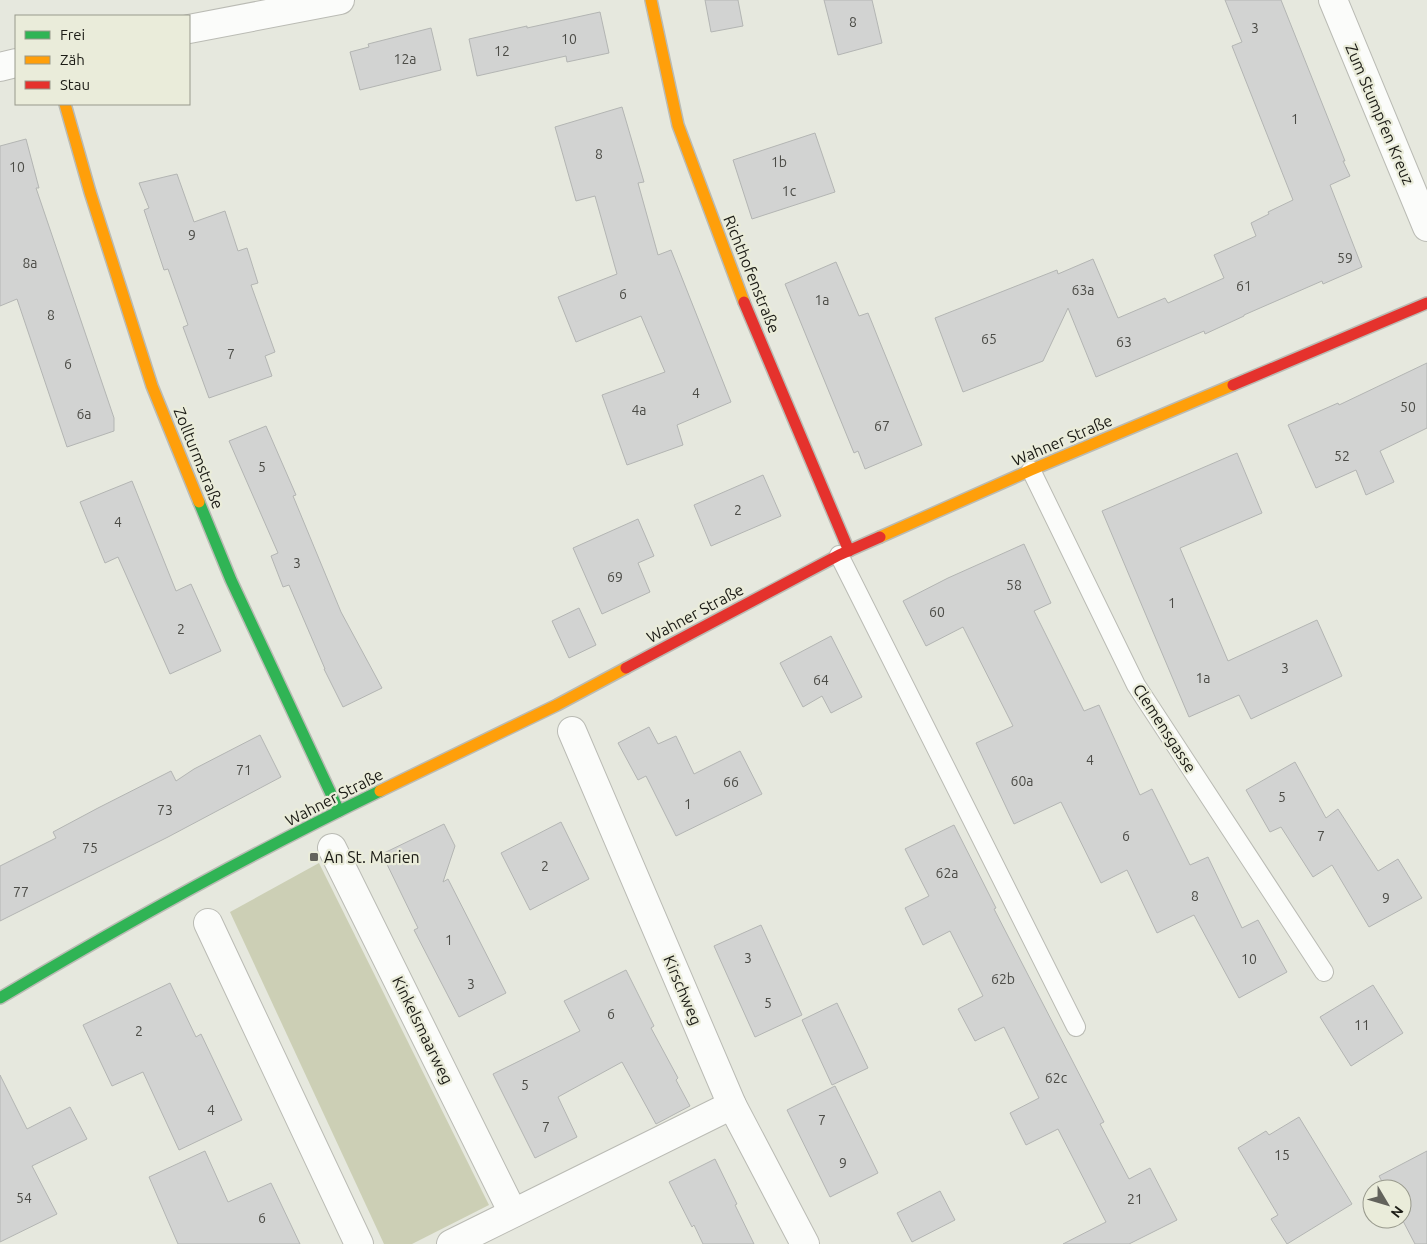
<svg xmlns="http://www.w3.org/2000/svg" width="1427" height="1244" viewBox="0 0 1427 1244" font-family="Ubuntu,sans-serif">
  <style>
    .green { fill: #cccfb5 }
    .building { fill: #d2d3d2; stroke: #b3b5b3 }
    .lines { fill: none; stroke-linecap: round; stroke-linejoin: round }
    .lane-casing { stroke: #babbb4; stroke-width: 20 }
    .street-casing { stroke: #babbb4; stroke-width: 30 }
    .fast-casing { stroke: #babbb4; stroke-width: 14 }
    .slow-casing { stroke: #babbb4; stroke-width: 14 }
    .jam-casing { stroke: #babbb4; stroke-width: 14 }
    .lane { stroke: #fbfcfa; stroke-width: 18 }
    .street { stroke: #fbfcfa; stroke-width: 28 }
    .fast { stroke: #30b455; stroke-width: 11 }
    .slow { stroke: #ff9f0a; stroke-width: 11 }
    .jam { stroke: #e5322d; stroke-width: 11 }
    .poi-dot { fill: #63635c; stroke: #eaecda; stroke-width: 2 }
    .labels { text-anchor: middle; stroke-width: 4.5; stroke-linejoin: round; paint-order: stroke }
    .number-label { font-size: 14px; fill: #4c4c47 }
    .street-label { font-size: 16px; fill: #1c1c16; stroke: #eaecda }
    .poi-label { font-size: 16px; fill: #1c1c16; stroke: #eaecda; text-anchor: start }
  </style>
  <rect width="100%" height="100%" fill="#e6e8de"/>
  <path class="green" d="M319,863l170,342 -77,39h-28l-154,-332z"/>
  <g class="building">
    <path d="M705,0h33l5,26 -32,6z"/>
    <path d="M824,0h48l10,43 -44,12z"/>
    <path d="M1225,0h56l64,161h-2l7,15 -20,9 32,82 -39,17 -1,-3 -78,34v1l-39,18 -1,-3 -108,46 -28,-69 -25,53 -80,31 -28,-74 122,-48 1,4 35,-15 25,59 47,-20 3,5 56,-25 -10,-23 42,-19 -5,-13 18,-9 -1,-2 25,-12 -61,-154 10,-4z"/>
    <path d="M600,12l9,41 -42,9 -1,-6 -89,20 -8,-37 58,-13v2z"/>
    <path d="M431,28l10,42 -81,20 -10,-38 19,-5 -1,-3z"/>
    <path d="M622,107l22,75 -6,1 20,72 13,-5 60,152 -54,23 6,20 -56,20 -25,-70 63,-23 -24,-56 -65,26 -18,-45 59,-23 -22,-78 -19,5 -21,-74z"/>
    <path d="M815,133l20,59 -83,27 -19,-59z"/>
    <path d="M26,139l13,49h-3l78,230v13l-47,16 -50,-148 -17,7v-160z"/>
    <path d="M177,174l17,48 31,-11 13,40 9,-3 11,35 -7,2 24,67 -10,4 7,20 -63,22 -26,-71 5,-2 -20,-56 -4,1 -20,-60 5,-2 -10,-25z"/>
    <path d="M836,262l23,54 9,-3 54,132 -57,24 -7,-18 -4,2 -69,-169z"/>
    <path d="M1427,363v65l-47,23 14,31 -28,13 -10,-25 -40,18 -28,-63 50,-22 1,2z"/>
    <path d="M266,426l30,69 -3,1 48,116 41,76 -39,19 -19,-38h1l-36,-84 -6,2 -12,-31 7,-3 -49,-112z"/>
    <path d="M1237,453l25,60 -82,35 48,113 89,-41 25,56 -91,43 -12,-24 -50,22 -87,-206z"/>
    <path d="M763,475l18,41 -70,30 -17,-41z"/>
    <path d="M132,481l44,110 15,-7 30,67 -51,23 -52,-117 -13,6 -25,-61z"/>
    <path d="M638,519l16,37 -16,7 12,29 -48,22 -29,-66z"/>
    <path d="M1024,544l27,59 -17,8 50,100 15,-6 41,90 12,-6 38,76 18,-8 34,71 16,-8 29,52 -48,26 -45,-83 -37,18 -30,-63 -26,13 -40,-81 -47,22 -38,-81 37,-17 -50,-99 -37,19 -23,-45 45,-23z"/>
    <path d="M579,608l17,37 -27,13 -17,-37z"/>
    <path d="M831,636l31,61 -31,16 -9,-17 -19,11 -23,-44z"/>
    <path d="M649,727l9,17 18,-8 18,38 46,-23 22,43 -86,42 -30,-60 -8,4 -20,-37z"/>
    <path d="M260,735l21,42 -113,60 -168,84v-55l56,-28 -3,-6 45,-24 73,-37 5,10 18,-12z"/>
    <path d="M1295,762l31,56 12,-9 40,62 20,-12 24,39 -53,29 -37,-62 -19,12 -32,-50 -11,5 -24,-42z"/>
    <path d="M561,822l28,57 -59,31 -29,-57z"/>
    <path d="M444,824l11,22 -12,36 5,-3 58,114 -47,24 -45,-87 4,-2 -36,-74z"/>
    <path d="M954,825l42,83 -2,1 110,213 -4,2 29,55 21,-11 27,52 -48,24h-66l43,-22 -48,-93 -32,16 -16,-32 29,-15 -35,-71 -29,14 -17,-32 25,-13 -33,-65 -27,14 -18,-37 24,-12 -24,-47z"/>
    <path d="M761,925l41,90 -47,22 -41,-91z"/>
    <path d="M626,970l28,56 -3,2 27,50 -2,2 14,26 -34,18 -34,-62 -64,35 19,40 -42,21 -42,-84 87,-43 -16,-30z"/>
    <path d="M170,983l26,54 5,-3 41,86 -63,30 -36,-78 -31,14 -29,-61z"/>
    <path d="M1373,985l30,48 -52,33 -31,-49z"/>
    <path d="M837,1003l31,65 -36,17 -30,-65z"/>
    <path d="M0,1075l27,54 43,-22 17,32 -55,27 25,48 -57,28z"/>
    <path d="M835,1086l43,87 -48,24 -43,-87z"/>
    <path d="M1299,1117l53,87 -65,40 -16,-25 7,-4 -40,-67 28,-17 3,4z"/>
    <path d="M205,1151l23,51 43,-19 29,61h-122l-29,-67z"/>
    <path d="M1427,1151v93h-12l-13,-25v-30h-16l-7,-13z"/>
    <path d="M715,1159l22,45 -2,1 19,39h-51l-9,-19 -2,2 -23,-45z"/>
    <path d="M940,1191l15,29 -43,22 -15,-29z"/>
  </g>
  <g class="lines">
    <g class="lane-casing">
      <g id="lane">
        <path d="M1031,470l105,215 188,287"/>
        <path d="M839,555l237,472"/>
      </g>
    </g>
    <g class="street-casing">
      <g id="street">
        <path d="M1333,0l94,227"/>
        <path d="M189,29l151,-29"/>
        <path d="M0,67l16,-4"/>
        <path d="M572,731l160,374 73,139"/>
        <path d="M332,848l181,365"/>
        <path d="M208,923l151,321"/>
        <path d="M451,1244l281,-139"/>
      </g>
    </g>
    <g class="fast-casing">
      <g id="fast">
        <path d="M199,502l32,78 108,231"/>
        <path d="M0,998c124,-74 250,-144 380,-207"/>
      </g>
    </g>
    <g class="slow-casing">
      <g id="slow">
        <path d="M651,0l27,125 66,177"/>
        <path d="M65,104l25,88 62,194 47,116"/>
        <path d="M880,537l151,-67 202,-85"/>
        <path d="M380,791l177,-86 69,-37"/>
      </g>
    </g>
    <g class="jam-casing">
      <g id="jam">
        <path d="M744,302l105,249"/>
        <path d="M1233,385l194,-82"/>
        <path d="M626,668l213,-113 41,-18"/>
      </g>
    </g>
    <use href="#lane" class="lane"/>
    <use href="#street" class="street"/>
    <use href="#fast" class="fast"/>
    <use href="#slow" class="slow"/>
    <use href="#jam" class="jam"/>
  </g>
  <rect class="poi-dot" x="309" y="852" width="10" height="10" rx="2.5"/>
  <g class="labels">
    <g class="number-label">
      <text x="853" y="27">8</text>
      <text x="1255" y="33">3</text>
      <text x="569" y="44">10</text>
      <text x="502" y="56">12</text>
      <text x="405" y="64">12a</text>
      <text x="1295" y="124">1</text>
      <text x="599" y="159">8</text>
      <text x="779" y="167">1b</text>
      <text x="17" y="172">10</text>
      <text x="789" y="196">1c</text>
      <text x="192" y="240">9</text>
      <text x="1345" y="263">59</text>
      <text x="30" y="268">8a</text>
      <text x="1244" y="291">61</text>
      <text x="1083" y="295">63a</text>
      <text x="623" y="299">6</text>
      <text x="822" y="305">1a</text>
      <text x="51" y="320">8</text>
      <text x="989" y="344">65</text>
      <text x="1124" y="347">63</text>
      <text x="231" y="359">7</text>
      <text x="68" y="369">6</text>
      <text x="696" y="398">4</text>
      <text x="1408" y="412">50</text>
      <text x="639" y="415">4a</text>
      <text x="84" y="419">6a</text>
      <text x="882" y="431">67</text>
      <text x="1342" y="461">52</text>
      <text x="262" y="472">5</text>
      <text x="738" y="515">2</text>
      <text x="118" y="527">4</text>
      <text x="297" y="568">3</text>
      <text x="615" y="582">69</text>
      <text x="1014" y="590">58</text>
      <text x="1172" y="608">1</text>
      <text x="937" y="617">60</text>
      <text x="181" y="634">2</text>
      <text x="1285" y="673">3</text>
      <text x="1203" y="683">1a</text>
      <text x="821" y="685">64</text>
      <text x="1090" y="765">4</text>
      <text x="244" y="775">71</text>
      <text x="1022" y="786">60a</text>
      <text x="731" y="787">66</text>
      <text x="1282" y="802">5</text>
      <text x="688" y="809">1</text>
      <text x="165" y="815">73</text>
      <text x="1126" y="841">6</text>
      <text x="1321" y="841">7</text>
      <text x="90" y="853">75</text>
      <text x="545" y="871">2</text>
      <text x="947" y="878">62a</text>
      <text x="21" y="897">77</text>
      <text x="1195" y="901">8</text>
      <text x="1386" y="903">9</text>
      <text x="449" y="945">1</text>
      <text x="748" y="963">3</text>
      <text x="1249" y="964">10</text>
      <text x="1003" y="984">62b</text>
      <text x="471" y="989">3</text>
      <text x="768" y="1008">5</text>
      <text x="611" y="1019">6</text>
      <text x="1362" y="1030">11</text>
      <text x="139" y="1036">2</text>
      <text x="1056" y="1083">62c</text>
      <text x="525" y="1090">5</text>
      <text x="211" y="1115">4</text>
      <text x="822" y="1125">7</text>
      <text x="546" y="1132">7</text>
      <text x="1282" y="1160">15</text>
      <text x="843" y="1168">9</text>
      <text x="24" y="1203">54</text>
      <text x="1135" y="1204">21</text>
      <text x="262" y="1223">6</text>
    </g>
    <g class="street-label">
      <text transform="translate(1380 114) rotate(67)" y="6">Zum Stumpfen Kreuz</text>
      <text transform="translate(752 274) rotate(68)" y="6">Richthofenstraße</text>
      <text transform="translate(1062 440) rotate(-23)" y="6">Wahner Straße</text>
      <text transform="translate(199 458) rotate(68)" y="6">Zollturmstraße</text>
      <text transform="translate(695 613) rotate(-28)" y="6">Wahner Straße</text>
      <text transform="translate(1165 728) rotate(57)" y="6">Clemensgasse</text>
      <text transform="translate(334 797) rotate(-27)" y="6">Wahner Straße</text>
      <text transform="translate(683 990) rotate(67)" y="6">Kirschweg</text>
      <text transform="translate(423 1030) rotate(64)" y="6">Kinkelsmaarweg</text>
    </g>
    <g class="poi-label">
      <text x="324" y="863">An St. Marien</text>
    </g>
  </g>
  <rect x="15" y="15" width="175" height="90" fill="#eaecda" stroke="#98998c"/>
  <rect x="25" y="31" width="25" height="8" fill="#30b455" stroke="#98998c"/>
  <text x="60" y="40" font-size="15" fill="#1c1c16">Frei</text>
  <rect x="25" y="56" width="25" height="8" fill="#ff9f0a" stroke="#98998c"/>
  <text x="60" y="65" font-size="15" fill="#1c1c16">Zäh</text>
  <rect x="25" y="81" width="25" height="8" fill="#e5322d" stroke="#98998c"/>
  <text x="60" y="90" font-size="15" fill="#1c1c16">Stau</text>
  <g transform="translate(1387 1204) rotate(128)"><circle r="24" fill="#eaecda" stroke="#98998c"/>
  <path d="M0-4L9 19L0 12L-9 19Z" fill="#63635c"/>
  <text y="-8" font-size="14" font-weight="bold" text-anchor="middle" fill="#1c1c16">N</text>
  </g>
</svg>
